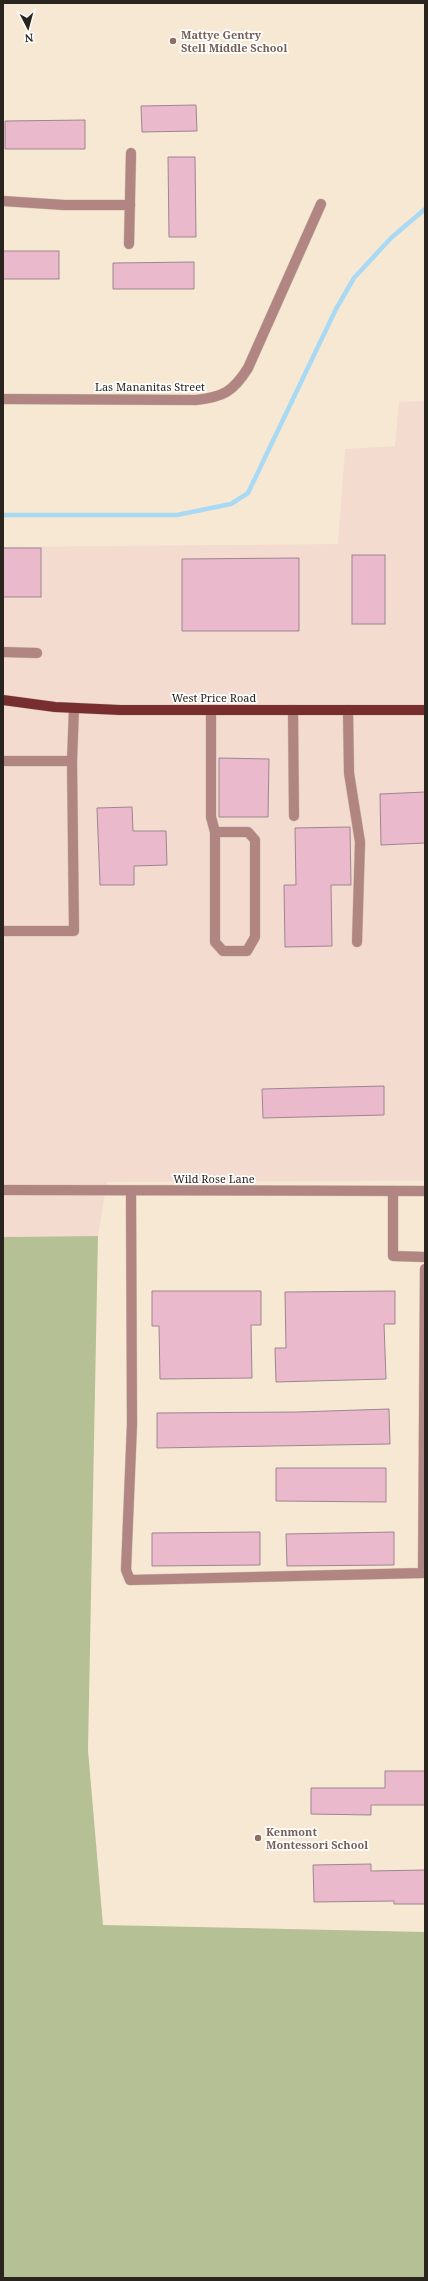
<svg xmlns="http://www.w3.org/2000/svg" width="428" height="2281" viewBox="0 0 428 2281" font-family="'Noto Serif',serif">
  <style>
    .commercial { fill: #f3dbd0 }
    .green { fill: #b6c095 }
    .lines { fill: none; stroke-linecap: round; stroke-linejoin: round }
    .stream { stroke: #a9d9f3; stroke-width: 4.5 }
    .building { fill: #eab9cc; stroke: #9d868f }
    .minor-casing { stroke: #d2c5b3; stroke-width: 11 }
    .major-casing { stroke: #d2c5b3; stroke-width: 11 }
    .minor { stroke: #b18582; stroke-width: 10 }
    .major { stroke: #782e2f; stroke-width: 10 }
    .education-dot { fill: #8d6e63; stroke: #fff; stroke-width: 1.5 }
    .labels { text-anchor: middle; stroke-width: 3.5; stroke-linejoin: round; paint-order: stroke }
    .education-label { font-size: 11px; font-weight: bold; fill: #785e54; stroke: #fff; text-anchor: start }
    .street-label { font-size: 11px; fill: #29241d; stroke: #fff }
  </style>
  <rect width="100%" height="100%" fill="#f7e8d4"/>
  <path class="commercial" d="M425,401v780l-318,1 -9,54 -95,1v-690l335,-3 7,-95 50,-3 4,-44z"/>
  <path class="green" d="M98,1236l-10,514 15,175 322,7v346h-422v-1041z"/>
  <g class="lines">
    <path class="stream" d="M3,515h174l54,-11 17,-11 88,-184 18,-31 37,-40 34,-29"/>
  </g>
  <g class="building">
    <path d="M196,105l1,26 -55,1 -1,-26z"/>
    <path d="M85,120v29h-80v-28z"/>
    <path d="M168,157h27l1,80h-27z"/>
    <rect x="3" y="251" width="56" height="28"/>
    <path d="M194,262v27h-81v-26z"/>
    <rect x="3" y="548" width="38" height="49"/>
    <rect x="352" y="555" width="33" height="69"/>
    <path d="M299,558v73h-117v-72z"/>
    <path d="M219,758l50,1 -1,58h-49z"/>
    <path d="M425,792v51l-44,2 -1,-51z"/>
    <path d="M132,807l1,24h33l1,34 -33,1v19h-34l-3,-77z"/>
    <path d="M350,827l1,58h-20l1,61 -47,1 -1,-62h12l-1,-57z"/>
    <path d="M384,1086v29l-121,3 -1,-29z"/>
    <path d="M152,1291h109v34h-10l1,53 -92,1 -1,-53h-7z"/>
    <path d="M395,1291v33h-11l2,55 -110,3 -1,-34h11l-1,-56z"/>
    <path d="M389,1409l1,35 -233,4v-35l141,-1z"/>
    <path d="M276,1468h110v34l-110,-1z"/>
    <path d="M260,1532v33l-108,1v-33z"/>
    <path d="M394,1532v33l-107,1 -1,-32z"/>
    <path d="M385,1771h40v34h-54v10l-60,-1v-26h74z"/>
    <path d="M371,1864v7l54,-1v34h-31v-3l-80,1 -1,-37z"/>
  </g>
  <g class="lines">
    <g class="minor-casing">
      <g id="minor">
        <path d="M3,201l61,4h66"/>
        <path d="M129,244l2,-91"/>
        <path d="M3,399l193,1c27,-3 37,-8 52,-32l73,-164"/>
        <path d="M3,652l34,1"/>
        <path d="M211,710v107l4,15h33l7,8v97l-8,14h-24l-8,-9v-110"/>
        <path d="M293,710l1,106"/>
        <path d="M348,710l1,63 11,69 -3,100"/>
        <path d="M3,761h69l2,-53"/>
        <path d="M3,931h71l-2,-170"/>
        <path d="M3,1190l422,1"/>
        <path d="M131,1191l1,233 -6,146 4,10 293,-7 2,-304"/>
        <path d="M393,1191v65l32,1"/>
      </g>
    </g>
    <g class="major-casing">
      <path id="major" d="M3,700l52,7 65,3h305"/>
    </g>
    <use href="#minor" class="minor"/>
    <use href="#major" class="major"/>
  </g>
  <g class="education-dot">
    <circle cx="173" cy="41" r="4"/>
    <circle cx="258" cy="1838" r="4"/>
  </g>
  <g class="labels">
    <g class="education-label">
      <text x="181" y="39">Mattye Gentry<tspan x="181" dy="13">Stell Middle School</tspan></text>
      <text x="266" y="1836">Kenmont<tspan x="266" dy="13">Montessori School</tspan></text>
    </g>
    <g class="street-label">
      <text x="150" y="391">Las Mananitas Street</text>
      <text x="214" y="702">West Price Road</text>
      <text x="214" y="1183">Wild Rose Lane</text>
    </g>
  </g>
  <rect width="428" height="2281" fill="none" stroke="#29241d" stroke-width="8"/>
  <g transform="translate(28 28) rotate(174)" stroke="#ffffff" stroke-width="3" paint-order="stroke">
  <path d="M0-3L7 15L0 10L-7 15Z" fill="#29241d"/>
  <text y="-6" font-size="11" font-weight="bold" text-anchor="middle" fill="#29241d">N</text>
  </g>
</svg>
